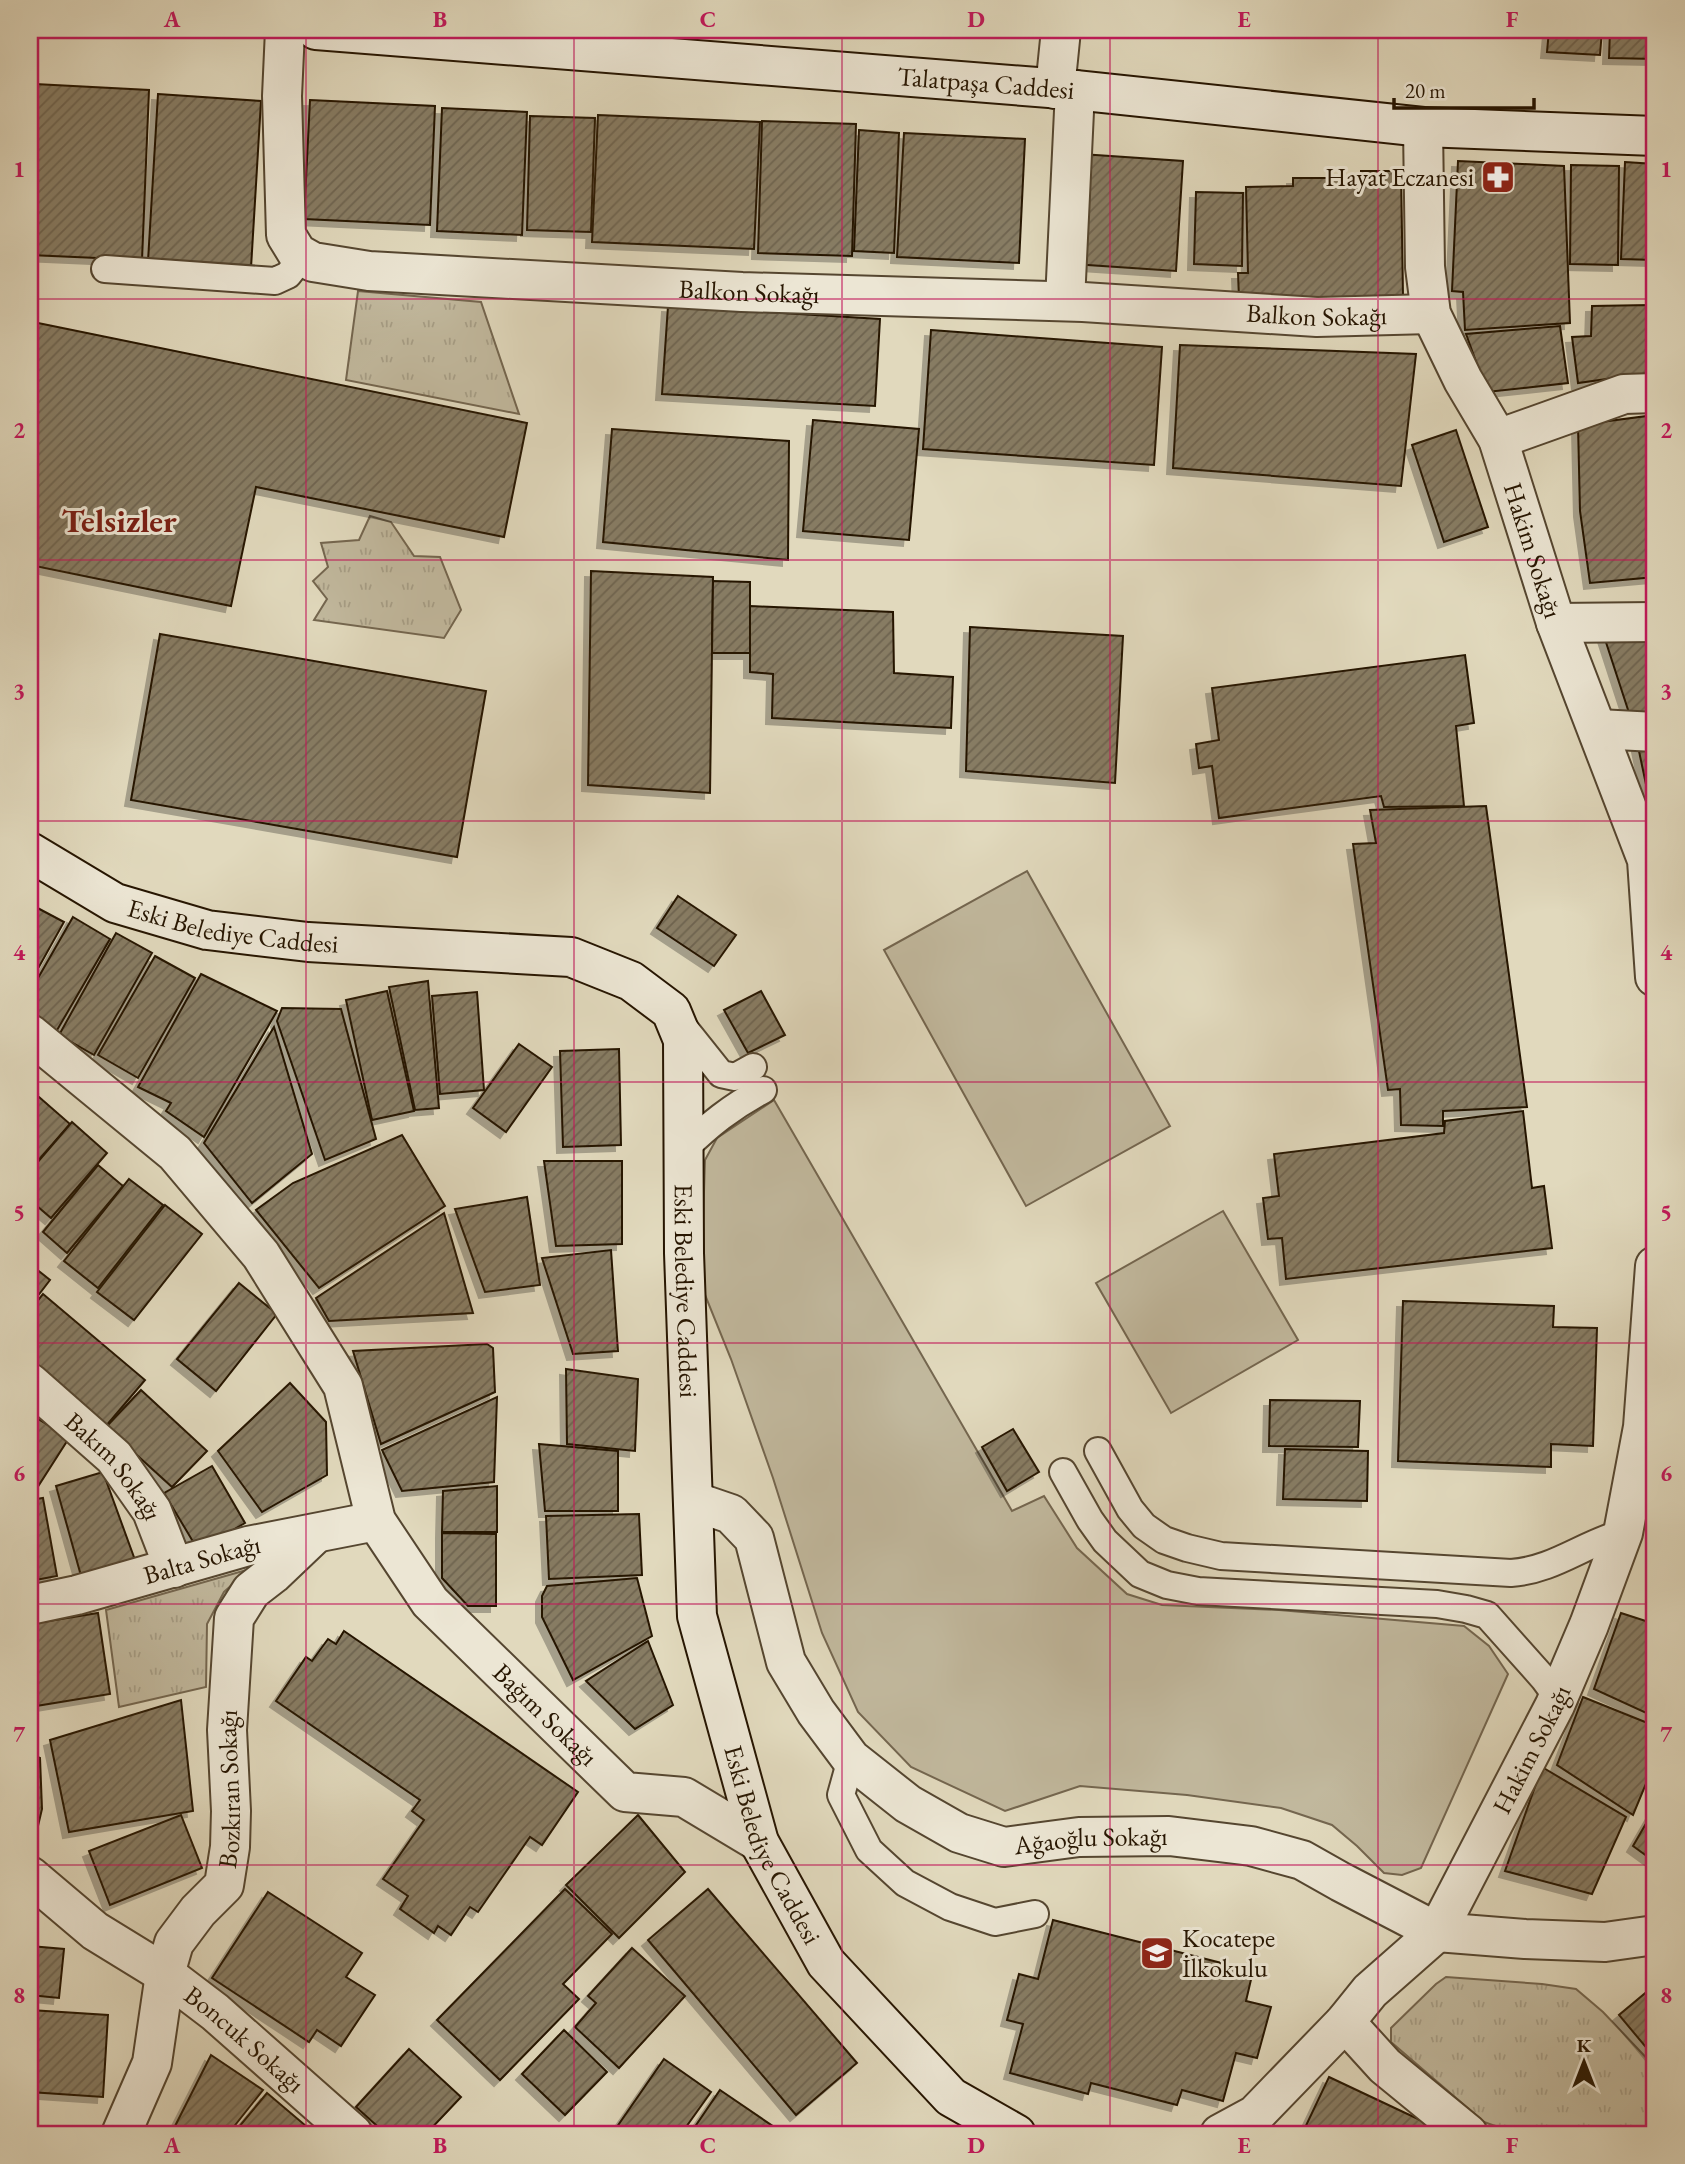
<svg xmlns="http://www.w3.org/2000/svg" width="1685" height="2164" viewBox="0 0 1685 2164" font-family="'EB Garamond',serif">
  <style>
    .grass { fill: url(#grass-tufts); stroke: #74664f; stroke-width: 2 }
    .park { fill: #c1b89d; stroke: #74664f; stroke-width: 2 }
    .building { fill: url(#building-hatch); stroke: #261501; stroke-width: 2; filter: url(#shadow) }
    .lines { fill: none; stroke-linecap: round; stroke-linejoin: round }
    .lane-casing { stroke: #554630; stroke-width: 30 }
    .street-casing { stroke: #554630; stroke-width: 42 }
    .secondary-casing { stroke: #261501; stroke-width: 42 }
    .lane { stroke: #ece6d4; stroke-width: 26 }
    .street { stroke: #ece6d4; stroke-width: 38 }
    .secondary { stroke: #ece6d4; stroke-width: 38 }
    .grid { fill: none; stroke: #c2185b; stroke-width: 2; stroke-opacity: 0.55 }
    .labels { text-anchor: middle; stroke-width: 6; stroke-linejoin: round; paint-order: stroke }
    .street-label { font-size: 26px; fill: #261501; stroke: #ece6d4 }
    .poi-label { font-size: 26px; fill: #261501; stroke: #ece6d4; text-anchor: end }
    .district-label { font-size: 33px; font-weight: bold; fill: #7a1f14; stroke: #ece6d4 }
    .neatline { fill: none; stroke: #c2185b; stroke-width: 2.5 }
    .grid-label { font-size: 23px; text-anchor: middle; font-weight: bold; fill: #c2185b }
  </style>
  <defs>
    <pattern id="grass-tufts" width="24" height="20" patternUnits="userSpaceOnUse" patternTransform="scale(1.75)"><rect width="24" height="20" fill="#c1b89d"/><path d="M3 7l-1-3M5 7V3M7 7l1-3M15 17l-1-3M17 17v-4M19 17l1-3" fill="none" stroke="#a69d85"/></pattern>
    <pattern id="building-hatch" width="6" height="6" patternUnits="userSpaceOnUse" patternTransform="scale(1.75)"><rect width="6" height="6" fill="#877b63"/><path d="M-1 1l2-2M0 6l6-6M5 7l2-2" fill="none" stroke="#6e644f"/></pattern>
    <filter id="shadow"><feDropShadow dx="-6" dy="6" stdDeviation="0" flood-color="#0004"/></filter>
  </defs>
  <rect width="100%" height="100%" fill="#e1d9bd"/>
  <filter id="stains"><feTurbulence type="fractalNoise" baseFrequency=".00286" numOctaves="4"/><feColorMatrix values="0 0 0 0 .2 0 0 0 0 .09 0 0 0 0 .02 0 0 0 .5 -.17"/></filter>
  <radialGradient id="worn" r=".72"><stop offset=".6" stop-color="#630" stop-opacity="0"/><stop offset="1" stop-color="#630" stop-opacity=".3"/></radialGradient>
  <g class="grass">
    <path d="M358,291l123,11 38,112 -173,-34z"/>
    <path d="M370,516l21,6 23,34 26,1 21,53 -17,28 -130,-18 13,-21 -14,-18 15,-14 -7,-24 38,-3z"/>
    <path d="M250,1569l-26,23 -17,32 -1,63 -87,20 -13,-97z"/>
    <path d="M1446,1977l96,7 34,5 27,23 52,55v67l-140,-1 -31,-11 -93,-80v-14l45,-44z"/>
  </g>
  <g class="park">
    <path d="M1027,871l143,255 -144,80 -142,-256z"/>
    <path d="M774,1100l238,411 32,-15 33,52 50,46 35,11 117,5 185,16 25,20 19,28 -87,194 -19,7 -18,-2 -27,-27 -25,-21 -51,-17 -94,-13 -107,-9 -75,25 -94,-44 -53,-55 -36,-79 -49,-155 -42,-119 -30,-74 4,-125 12,-22z"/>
    <path d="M1223,1211l75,129 -127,73 -75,-130z"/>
  </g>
  <g class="building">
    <path d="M1549,30h53l-2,25 -53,-3z"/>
    <path d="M1610,30h45v29l-46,-1z"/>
    <path d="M35,84l114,6 -7,170 -112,-5v-64z"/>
    <path d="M158,94l103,7 -10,167 -103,-7z"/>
    <path d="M310,100l125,6 -5,119 -126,-6z"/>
    <path d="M442,108l85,4 -5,123 -85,-4z"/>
    <path d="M598,115l162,7 -6,127 -162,-7z"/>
    <path d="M530,116l65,2 -4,114 -64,-2z"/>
    <path d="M762,121l94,3 -4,132 -94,-3z"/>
    <path d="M859,130l40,3 -5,120 -40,-2z"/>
    <path d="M904,133l121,6 -6,124 -122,-6z"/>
    <path d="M1081,154l102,7 -7,110 -103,-7z"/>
    <path d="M1458,161l106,5 6,157 -105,7 -2,-38 -11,-1z"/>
    <path d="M1625,162l30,2v96l-34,-1z"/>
    <path d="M1571,165l48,1 -1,99 -48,-1z"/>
    <path d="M1361,171h40l2,125 -164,3 -1,-26h10l-2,-86 47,-1v-8h68z"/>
    <path d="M1196,192l47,1 -1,73 -48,-2z"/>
    <path d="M1650,305v68l-72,10 -6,-46 19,-1 1,-30z"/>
    <path d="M668,306l212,13 -5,87 -213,-12z"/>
    <path d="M38,323l489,100 -23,114 -248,-50 -25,119 -201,-41v-202z"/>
    <path d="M1560,326l8,57 -81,9 -21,-58z"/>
    <path d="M931,330l231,17 -8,118 -231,-16z"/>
    <path d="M1180,345l236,9 -15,132 -228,-18z"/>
    <path d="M1655,415v162l-65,6 -10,-72 -2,-86z"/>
    <path d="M813,420l106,9 -10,111 -106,-9z"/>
    <path d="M612,429l177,12 -1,119 -185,-18z"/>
    <path d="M1456,430l32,97 -44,15 -32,-97z"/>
    <path d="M591,571l122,6 -3,216 -122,-8z"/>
    <path d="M713,581l37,1v71h-38z"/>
    <path d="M750,606l143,6 1,61 59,4 -2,51 -179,-10 1,-44 -23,-2z"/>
    <path d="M1655,626v98l-23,-2 -31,-95z"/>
    <path d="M970,627l153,9 -8,147 -149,-12z"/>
    <path d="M160,634l326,57 -29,166 -326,-57z"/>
    <path d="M1465,655l9,68 -18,3 8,80 -80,1 -3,-11 -162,22 -7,-52 -13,2 -3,-24 23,-4 -7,-52z"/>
    <path d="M1636,737l19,2v88z"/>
    <path d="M1486,806l41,301 -84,4v15l-42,-1 -1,-36 -12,1 -35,-246 23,-1 -6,-33z"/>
    <path d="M678,896l58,39 -22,31 -57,-38z"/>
    <path d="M30,904l34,18 -34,61z"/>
    <path d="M73,917l37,22 -54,93 -26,-15v-25z"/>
    <path d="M116,933l36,20 -58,102 -35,-20z"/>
    <path d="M155,956l40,22 -57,100 -40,-23z"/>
    <path d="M201,974l76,37 -73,126 -38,-26 5,-8 -33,-16z"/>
    <path d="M428,981l11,127 -24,2 -26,-123z"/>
    <path d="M387,991l27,120 -42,9 -26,-120z"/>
    <path d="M761,991l24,44 -37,18 -24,-43z"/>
    <path d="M477,992l7,98 -44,4 -8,-98z"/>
    <path d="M282,1008l59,1 35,130 -51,21 -48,-139z"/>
    <path d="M274,1027l38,127 -60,49 -48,-60z"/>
    <path d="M519,1044l33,23 -46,65 -33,-24z"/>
    <path d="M619,1049l2,96 -58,2 -3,-96z"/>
    <path d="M30,1087l8,7 -8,10z"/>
    <path d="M39,1097l31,27 -40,46v-62z"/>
    <path d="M1523,1111l9,77 12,-2 8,62 -266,31 -4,-41 -14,1 -5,-41 16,-2 -5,-42 170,-21 1,-12z"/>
    <path d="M72,1122l35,31 -56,65 -21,-18v-29z"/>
    <path d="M402,1135l43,71 -126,82 -63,-78 37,-27z"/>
    <path d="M544,1161h78v83l-66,2z"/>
    <path d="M98,1165l25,21 -56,67 -24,-21z"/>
    <path d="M129,1179l34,26 -65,83 -34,-27z"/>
    <path d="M527,1197l13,88 -55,7 -30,-83z"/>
    <path d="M165,1205l37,29 -68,86 -37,-28z"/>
    <path d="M444,1213l29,100 -144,8 -13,-23z"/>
    <path d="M611,1250l7,101 -45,3 -31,-96z"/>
    <path d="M30,1264l20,16 -20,26z"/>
    <path d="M239,1283l38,31 -61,77 -39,-32z"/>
    <path d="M43,1294l102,86 -39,46 -76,-65v-51z"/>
    <path d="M1403,1301l151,5 -1,21 44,1 -4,118 -42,-2v23l-153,-6z"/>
    <path d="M487,1344l6,4 2,44 -114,52 -28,-93z"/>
    <path d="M566,1369l72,10 -3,72 -68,-7z"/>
    <path d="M290,1383l36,39 1,53 -65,37 -44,-61z"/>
    <path d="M141,1390l66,61 -35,36 -66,-60z"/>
    <path d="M497,1397l-3,85 -92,9 -20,-41z"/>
    <path d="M1270,1400l90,1 -2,46 -89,-1z"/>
    <path d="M30,1414l39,24 -39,61z"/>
    <path d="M1013,1429l26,43 -32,19 -25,-44z"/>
    <path d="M539,1444l79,7v60h-73z"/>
    <path d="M1285,1449l83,2 -1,50 -84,-2z"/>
    <path d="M212,1466l33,57 -47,27 -34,-57z"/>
    <path d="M103,1472l36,99 -56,12 -27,-97z"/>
    <path d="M497,1486v46h-55l1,-41z"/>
    <path d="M43,1498l14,78 -27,5v-81z"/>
    <path d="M639,1514l3,61 -93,4 -3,-63z"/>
    <path d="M442,1533l54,1v72h-28l-26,-28z"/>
    <path d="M637,1578l15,58 -79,44 -31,-63v-21l5,-10z"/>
    <path d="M98,1613l12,81 -80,13v-83z"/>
    <path d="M1621,1613l34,11v93l-61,-28z"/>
    <path d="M344,1631l234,161 -36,53 -12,-8 -52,75 -8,-5 -19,28 -13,-9 -4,7 -34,-24 8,-13 -25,-17 41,-59 -12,-9 8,-11 -144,-99 30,-44 6,4 16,-22 8,5z"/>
    <path d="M648,1641l25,64 -38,24 -49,-48z"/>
    <path d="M1583,1697l72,29v36l-22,53 -76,-50z"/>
    <path d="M181,1700l12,111 -124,21 -19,-92z"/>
    <path d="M30,1754l10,4 2,51 -8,34 -4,-3z"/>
    <path d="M1542,1767l84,50 -34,77 -87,-23z"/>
    <path d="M1655,1808v54l-22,-16z"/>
    <path d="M181,1815l21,53 -92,37 -21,-54z"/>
    <path d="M638,1815l47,57 -66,66 -53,-53z"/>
    <path d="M565,1889l47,45 -49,50 16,15 -79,81 -63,-60z"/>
    <path d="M708,1889l149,174 -61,52 -148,-175z"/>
    <path d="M268,1892l94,61 -16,24 29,18 -34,51 -24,-16 -8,12 -97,-64z"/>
    <path d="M1053,1920l200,51 -7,30 25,6 -14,51 -21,-5 -13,48 -41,-11 -5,15 -86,-22 -3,11 -78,-21 13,-49 -16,-4 12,-46 19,5z"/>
    <path d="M30,1946l34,3 -5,49 -29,-3z"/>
    <path d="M632,1948l53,48 -66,72 -44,-41 21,-24 -8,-7z"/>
    <path d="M1655,1985v73l-36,-43z"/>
    <path d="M30,2010l78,5 -5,82 -73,-5z"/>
    <path d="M564,2030l43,42 -42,43 -43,-41z"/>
    <path d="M409,2049l52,48 -35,37h-40l-30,-27z"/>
    <path d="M211,2055l52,35 -35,44h-53l-3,-2z"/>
    <path d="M664,2059l47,33 -30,42h-69z"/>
    <path d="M1329,2077l104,49 -4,8h-127z"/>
    <path d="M720,2090l63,43 -1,1h-92z"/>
    <path d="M267,2093l39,33 -8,8h-65z"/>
  </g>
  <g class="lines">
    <g class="lane-casing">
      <g id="lane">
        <path d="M105,269l170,12 13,-6 15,-19"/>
        <path d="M681,1024l40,50 14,3 18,-10"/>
        <path d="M683,1150c26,-25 48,-43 80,-60"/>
        <path d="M1098,1451l32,58 14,17 20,14 23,8 34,8 290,17c43,-3 72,-29 112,-40"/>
        <path d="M1063,1472l27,48 15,21 35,33 27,11 31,6 239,13 29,5 21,6 57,64 14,19"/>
        <path d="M851,1759l-10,36 28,55 36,33 45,24 45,15 40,-8"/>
      </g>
    </g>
    <g class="street-casing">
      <g id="street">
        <path id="s1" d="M285,30l-3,66 4,139 11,18 16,9 56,9 373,21 341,10 234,15 114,-3"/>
        <path d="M1055,89l6,-59"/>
        <path id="s2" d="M1423,127l2,140 6,47 32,66 35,59 58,184 91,237 8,117"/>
        <path d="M1065,301l10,-211"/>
        <path d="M1498,439l126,-45 31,-1"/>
        <path d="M1556,623l99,-1"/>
        <path d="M1598,729l57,3"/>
        <path id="s3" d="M30,1034l145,119 86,102 82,131 33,135 54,81 195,190 59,5 75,45"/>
        <path id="s4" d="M30,1383l84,74 38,54 22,57"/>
        <path id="s5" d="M693,1501l38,13 23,24 32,124 30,50 35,47 57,45 51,29 45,14 75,-10 90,-1 82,10 51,14 39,22 96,50 88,7 80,3 50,-7"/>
        <path id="s6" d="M30,1605l47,-10 171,-49 128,-25"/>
        <path id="s7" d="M30,1876l65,55 70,43 50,38 138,122"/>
        <path d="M1345,2022l40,44 83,68"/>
        <path id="s8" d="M121,2134l31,-71 13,-89 9,-31 24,-32 26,-26 6,-38 1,-36 -4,-81 7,-112 17,-27 22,-17 42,-40"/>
        <path id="s9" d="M1220,2134l35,-19 90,-93 25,-31 67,-59 118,-227 34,-80 34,-92 20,-106 12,-161"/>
      </g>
    </g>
    <g class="secondary-casing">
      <g id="secondary">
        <path id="s10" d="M316,30l759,60 348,37 232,9"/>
        <path id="s11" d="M30,852l85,51 92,27 101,12 263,15 60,24 40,30 12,29 1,213 13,363 62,226 67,121 125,134 65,37"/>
      </g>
    </g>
    <use href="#lane" class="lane"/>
    <use href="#street" class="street"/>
    <use href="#secondary" class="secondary"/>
  </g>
  <path class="grid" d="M306,30v2104M574,30v2104M842,30v2104M1110,30v2104M1378,30v2104M30,299h1625M30,560h1625M30,821h1625M30,1082h1625M30,1343h1625M30,1604h1625M30,1865h1625"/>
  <defs>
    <g id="pharmacy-square" transform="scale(1.75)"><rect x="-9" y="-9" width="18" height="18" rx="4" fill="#8f2418" stroke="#ece6d4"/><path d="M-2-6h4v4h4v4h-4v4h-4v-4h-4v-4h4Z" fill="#fff"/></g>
    <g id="school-square" transform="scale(1.75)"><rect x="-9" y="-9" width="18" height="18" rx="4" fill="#8f2418" stroke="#ece6d4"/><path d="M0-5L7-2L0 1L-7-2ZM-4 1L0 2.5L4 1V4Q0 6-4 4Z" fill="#fff"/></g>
  </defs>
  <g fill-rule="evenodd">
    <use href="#pharmacy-square" x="1498" y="177"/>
    <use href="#school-square" x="1157" y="1953"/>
  </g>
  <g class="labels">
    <g class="street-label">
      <text dy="9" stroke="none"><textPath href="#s10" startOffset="672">Talatpaşa Caddesi</textPath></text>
      <text dy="9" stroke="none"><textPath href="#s1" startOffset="682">Balkon Sokağı</textPath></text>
      <text dy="9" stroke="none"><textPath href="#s1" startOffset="1250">Balkon Sokağı</textPath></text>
      <text dy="9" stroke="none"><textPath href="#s2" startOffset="446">Hakim Sokağı</textPath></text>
      <text dy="9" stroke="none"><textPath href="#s11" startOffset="220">Eski Belediye Caddesi</textPath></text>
      <text dy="9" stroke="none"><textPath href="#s11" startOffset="957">Eski Belediye Caddesi</textPath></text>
      <text dy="9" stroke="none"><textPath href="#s4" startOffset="119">Bakım Sokağı</textPath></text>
      <text dy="9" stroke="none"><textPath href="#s6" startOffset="178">Balta Sokağı</textPath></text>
      <text dy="9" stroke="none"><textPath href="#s3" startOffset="873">Bağım Sokağı</textPath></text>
      <text dy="9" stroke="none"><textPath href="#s9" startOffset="504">Hakim Sokağı</textPath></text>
      <text dy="9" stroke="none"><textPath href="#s8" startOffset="373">Bozkıran Sokağı</textPath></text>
      <text dy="9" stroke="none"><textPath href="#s5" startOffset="584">Ağaoğlu Sokağı</textPath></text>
      <text dy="9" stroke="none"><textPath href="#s11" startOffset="1524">Eski Belediye Caddesi</textPath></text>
      <text dy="9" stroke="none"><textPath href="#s7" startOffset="270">Boncuk Sokağı</textPath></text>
    </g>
    <g class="poi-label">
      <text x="1474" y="186">Hayat Eczanesi</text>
      <text x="1182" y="1947" text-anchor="start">Kocatepe<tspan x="1182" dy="30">İlkokulu</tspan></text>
    </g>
    <g class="district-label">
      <text x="119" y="532">Telsizler</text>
    </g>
  </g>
  <rect width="1685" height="2164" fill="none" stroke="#e1d9bd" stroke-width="77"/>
  <g transform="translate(1584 2062)" stroke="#ece6d4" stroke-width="5" paint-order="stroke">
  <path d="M0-5L12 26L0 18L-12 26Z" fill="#261501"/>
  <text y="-10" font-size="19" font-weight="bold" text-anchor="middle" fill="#261501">K</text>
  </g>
  <path d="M1394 98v10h140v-10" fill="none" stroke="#261501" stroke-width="3.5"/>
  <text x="1405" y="98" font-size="21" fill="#261501" stroke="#ece6d4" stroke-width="5" paint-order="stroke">20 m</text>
  <rect x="38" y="38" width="1608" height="2088" class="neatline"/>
  <g class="grid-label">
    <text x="172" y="27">A</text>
    <text x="440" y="27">B</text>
    <text x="708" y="27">C</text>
    <text x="976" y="27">D</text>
    <text x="1244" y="27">E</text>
    <text x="1512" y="27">F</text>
    <text x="19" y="177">1</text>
    <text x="1666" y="177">1</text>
    <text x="19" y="438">2</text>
    <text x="1666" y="438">2</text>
    <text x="19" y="699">3</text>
    <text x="1666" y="699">3</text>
    <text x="19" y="960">4</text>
    <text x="1666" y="960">4</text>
    <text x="19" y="1220">5</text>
    <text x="1666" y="1220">5</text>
    <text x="19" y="1481">6</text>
    <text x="1666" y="1481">6</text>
    <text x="19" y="1742">7</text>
    <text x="1666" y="1742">7</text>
    <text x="19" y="2003">8</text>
    <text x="1666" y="2003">8</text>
    <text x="172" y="2153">A</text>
    <text x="440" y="2153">B</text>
    <text x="708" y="2153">C</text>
    <text x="976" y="2153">D</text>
    <text x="1244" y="2153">E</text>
    <text x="1512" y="2153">F</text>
  </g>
  <rect width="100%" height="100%" filter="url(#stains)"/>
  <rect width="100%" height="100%" fill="url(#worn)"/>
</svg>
